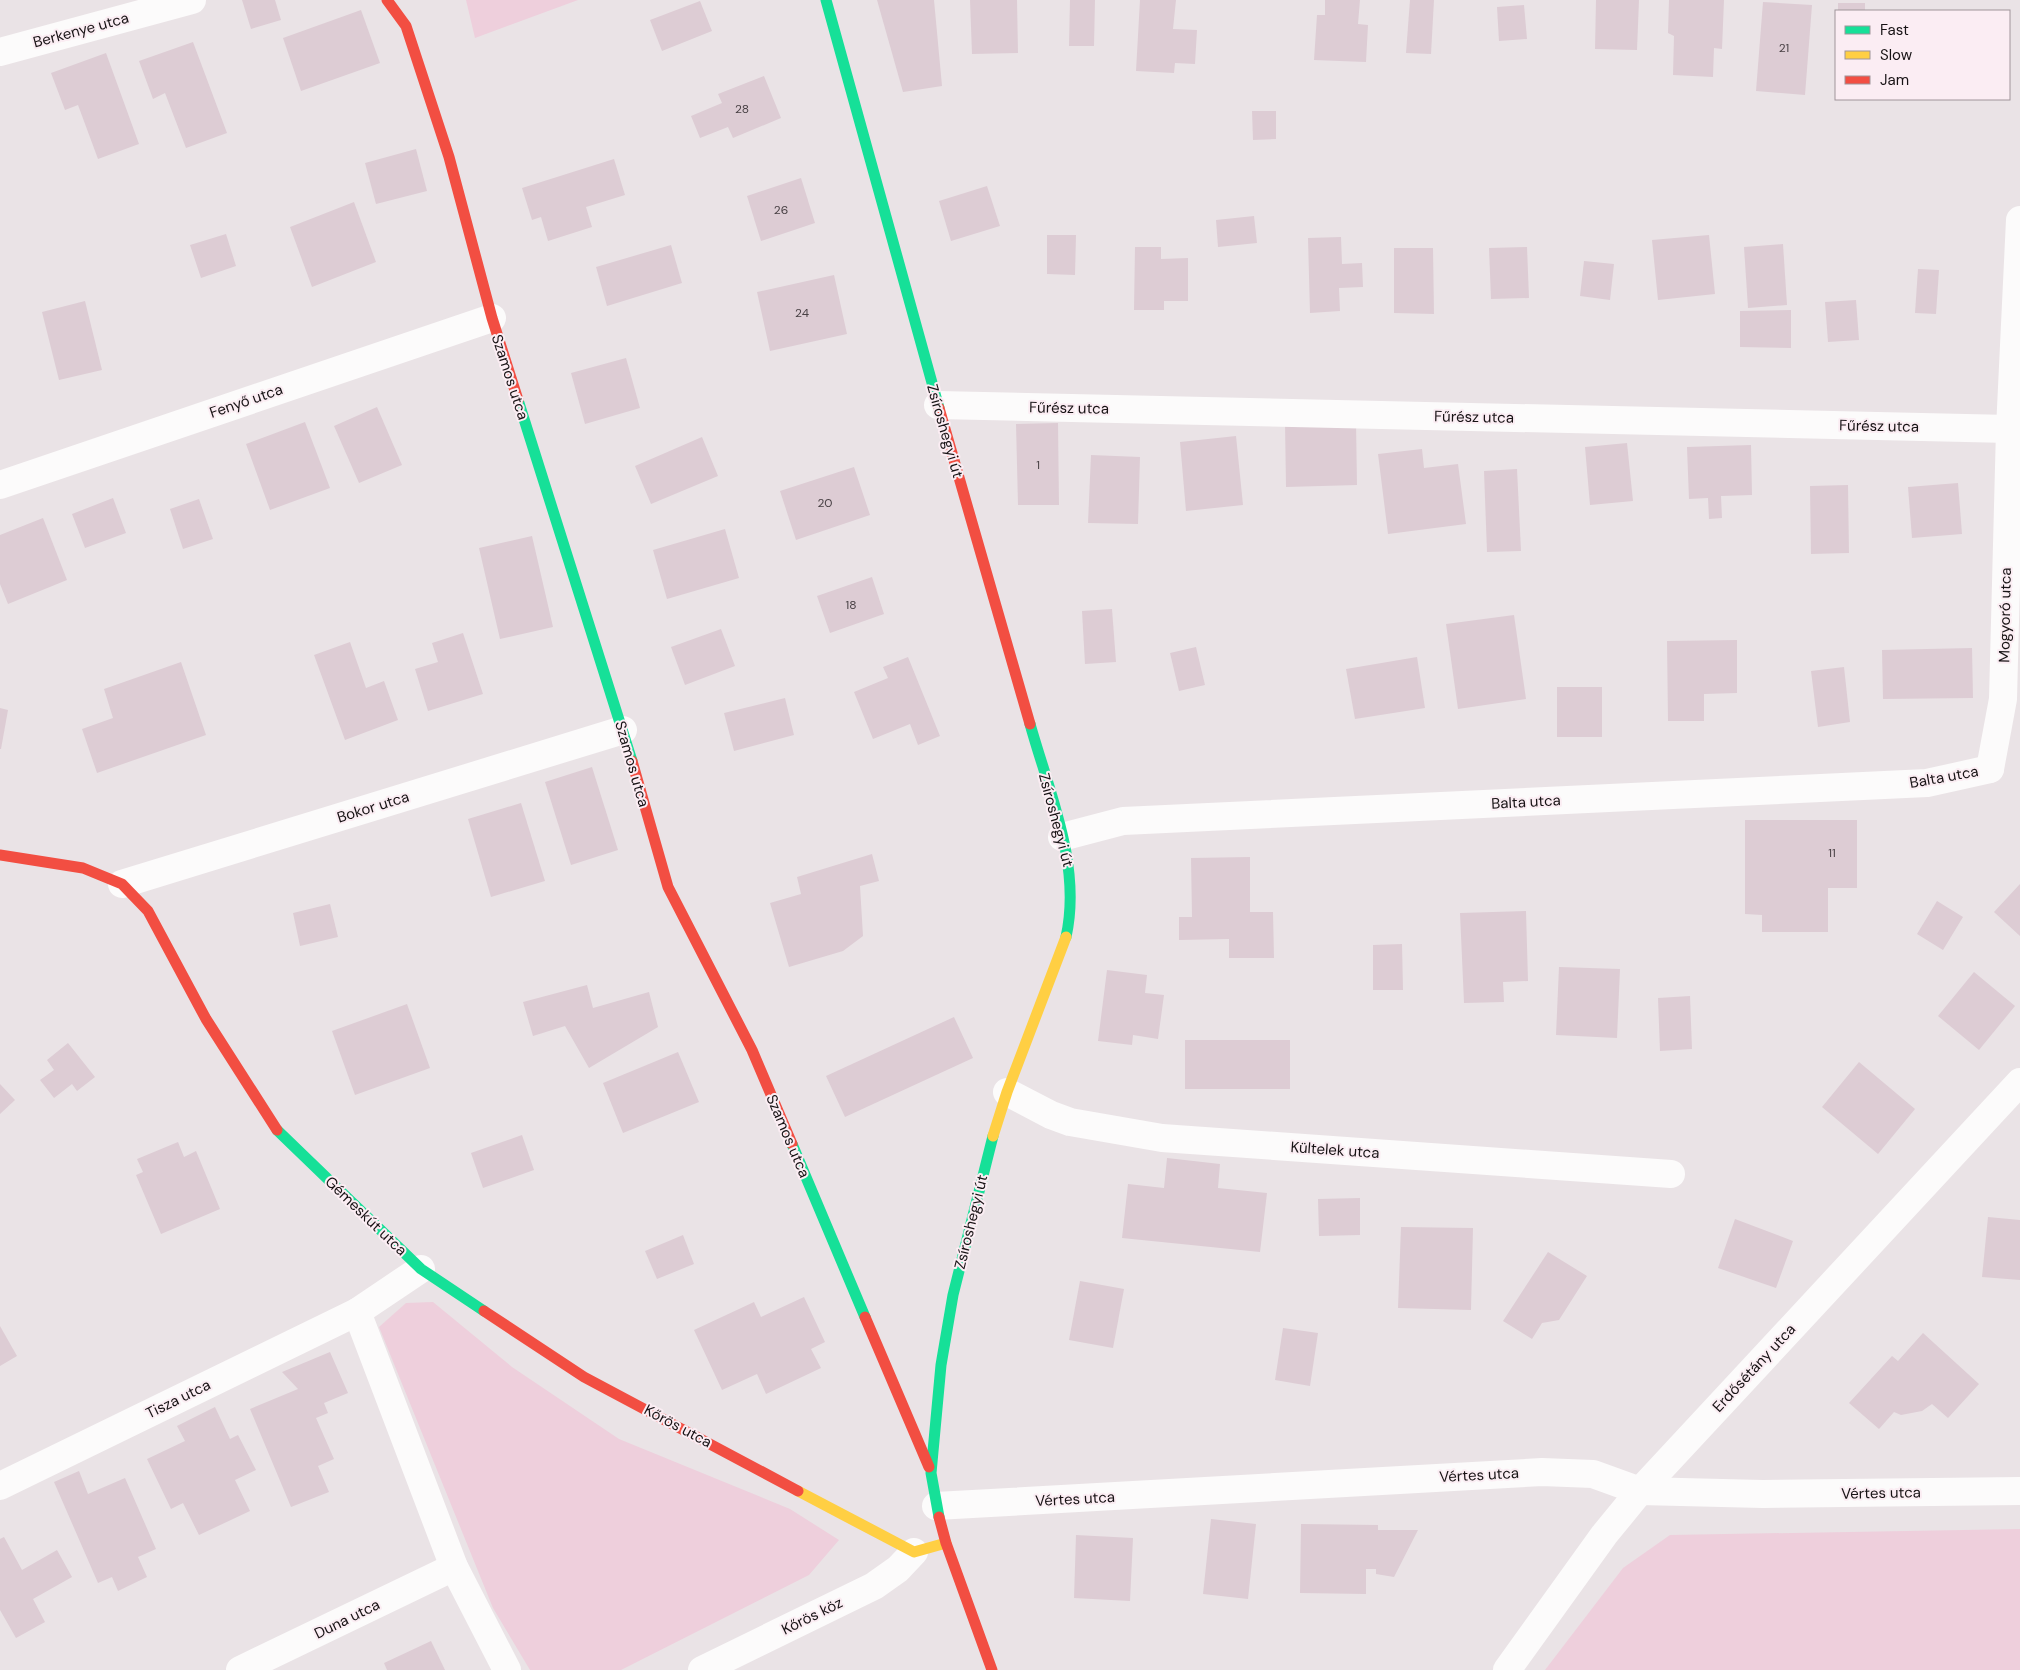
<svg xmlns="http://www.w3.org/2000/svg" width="2020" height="1670" viewBox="0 0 2020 1670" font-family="'DM Sans',sans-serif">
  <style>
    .green { fill: #eecfdc }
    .building { fill: #ddccd4 }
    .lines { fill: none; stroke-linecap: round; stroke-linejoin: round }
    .street { stroke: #fcfbfb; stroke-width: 28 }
    .fast { stroke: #16e098; stroke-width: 11 }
    .slow { stroke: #ffcf43; stroke-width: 11 }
    .jam { stroke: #f24e42; stroke-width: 11 }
    .labels { text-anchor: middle; stroke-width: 4; stroke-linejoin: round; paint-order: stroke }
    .number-label { font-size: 12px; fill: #484044 }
    .street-label { font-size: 15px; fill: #171214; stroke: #fbedf3 }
  </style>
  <rect width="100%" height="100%" fill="#eae3e6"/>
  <g class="green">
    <path d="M466,0h112l-103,38z"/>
    <path d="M433,1302l79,65 107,72 171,70 49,31 -30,35 -188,95h-91l-37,-62 -114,-281 27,-24z"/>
    <path d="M2020,1529v141h-475l78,-102 47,-33z"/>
  </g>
  <g class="building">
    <path d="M242,0h33l6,20 -30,9z"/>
    <path d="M877,0h57l8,86 -39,6z"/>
    <path d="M970,0h47l1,53 -46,1z"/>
    <path d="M1070,0h25l-1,46h-25z"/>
    <path d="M1140,0h36l-3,29 24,1 -2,34 -20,-1 -1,10 -38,-2z"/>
    <path d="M1325,0h35l-2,24 10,1 -2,37 -52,-2 3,-45h8z"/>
    <path d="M1410,0h24l-3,54 -25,-1z"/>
    <path d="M1596,0h43l-2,50 -42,-1z"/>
    <path d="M1669,0h55l-2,49 -8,-1 -1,29 -40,-2 1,-39 -6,-3z"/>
    <path d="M700,1l12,30 -50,20 -12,-31z"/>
    <path d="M1763,2l49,3 -7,90 -49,-4z"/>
    <rect x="1838" y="3" width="27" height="8"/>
    <path d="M1524,5l3,34 -28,2 -2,-34z"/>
    <path d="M361,10l19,53 -79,28 -18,-53z"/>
    <path d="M193,42l34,91 -41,15 -21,-55 -12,6 -14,-38z"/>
    <path d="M106,53l33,91 -41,15 -20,-54 -13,5 -14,-37z"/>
    <path d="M764,76l17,42 -48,20 -5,-11 -28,11 -9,-22 31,-13 -4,-9z"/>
    <path d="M1252,111h24v28l-23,1z"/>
    <path d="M416,149l11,42 -51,13 -11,-41z"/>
    <path d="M614,159l11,36 -39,12 6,20 -44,14 -7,-24 -9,3 -10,-32z"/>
    <path d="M801,178l14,45 -54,18 -14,-45z"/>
    <path d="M987,186l13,40 -49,15 -12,-40z"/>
    <path d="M354,202l22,60 -64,25 -22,-60z"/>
    <path d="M1254,216l3,27 -39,4 -2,-27z"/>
    <path d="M226,234l10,32 -35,12 -11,-33z"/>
    <path d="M1047,235h29l-1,40 -28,-1z"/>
    <path d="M1709,235l6,59 -57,6 -6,-60z"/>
    <path d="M1341,237l1,27 20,-1 1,24 -24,1 1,23 -30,2 -2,-75z"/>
    <path d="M1783,244l4,61 -39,3 -4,-61z"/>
    <path d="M671,245l11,38 -75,23 -11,-39z"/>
    <path d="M1135,247h26v12l27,-1v43h-24v9h-30z"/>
    <path d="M1527,247l2,51 -38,1 -2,-51z"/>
    <path d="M1394,248h39l1,66 -40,-1z"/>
    <path d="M1584,261l30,3 -4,36 -30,-4z"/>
    <path d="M1918,269l21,1 -3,44 -21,-1z"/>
    <path d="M834,275l13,59 -77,17 -13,-59z"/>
    <path d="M1856,300l3,40 -31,2 -3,-40z"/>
    <path d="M85,301l17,69 -43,10 -17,-68z"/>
    <path d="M1791,310v38l-51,-1v-36z"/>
    <path d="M626,358l14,50 -55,16 -14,-51z"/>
    <path d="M377,407l25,58 -43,18 -25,-57z"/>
    <path d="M305,422l25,66 -60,22 -24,-66z"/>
    <path d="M1356,422l1,63 -71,2 -1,-64z"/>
    <path d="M1058,423l1,82h-41l-2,-81z"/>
    <path d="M1236,436l7,69 -57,6 -6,-69z"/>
    <path d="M702,437l16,39 -67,28 -16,-38z"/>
    <path d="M1627,443l6,58 -43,4 -5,-58z"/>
    <path d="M1751,445l1,50 -31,1 1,22 -13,1 -1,-21 -19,1 -2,-52z"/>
    <path d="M1422,449l2,19 34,-4 8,60 -78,10 -10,-80z"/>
    <path d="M1091,455l49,2 -2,67 -50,-1z"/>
    <path d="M854,467l16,48 -74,25 -16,-49z"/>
    <path d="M1517,469l4,82 -34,1 -3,-81z"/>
    <path d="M1958,483l4,51 -50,4 -4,-51z"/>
    <path d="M1848,485l1,68 -38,1 -1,-68z"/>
    <path d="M113,498l13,35 -41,15 -13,-34z"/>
    <path d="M199,499l14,40 -30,10 -13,-40z"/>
    <path d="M43,518l24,62 -59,24 -8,-20v-49z"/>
    <path d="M725,529l14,49 -72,21 -14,-49z"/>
    <path d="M532,536l21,91 -53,12 -21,-91z"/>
    <path d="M872,577l12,37 -54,19 -13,-37z"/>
    <path d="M1112,609l4,53 -31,2 -3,-53z"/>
    <path d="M1514,615l12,84 -68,10 -12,-85z"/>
    <path d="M721,629l14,37 -50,19 -14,-38z"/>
    <path d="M463,633l20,61 -55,17 -13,-42 23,-7 -6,-19z"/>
    <path d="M1737,640v53l-33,1v27h-36l-1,-80z"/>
    <path d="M350,642l16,46 18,-7 14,39 -53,20 -31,-85z"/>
    <path d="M1196,647l9,38 -26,6 -9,-38z"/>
    <path d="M1972,648l1,50 -90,1 -1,-49z"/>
    <path d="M908,657l32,79 -22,9 -8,-21 -37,15 -19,-47 34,-14 -5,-11z"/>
    <path d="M1417,657l8,51 -70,11 -9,-50z"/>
    <path d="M181,662l25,73 -109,38 -15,-44 31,-11 -9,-29z"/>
    <path d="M1844,667l6,55 -32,5 -7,-56z"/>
    <rect x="1557" y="687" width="45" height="50"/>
    <path d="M785,698l9,37 -60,16 -10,-38z"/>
    <path d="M0,708l8,2 -7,39h-1z"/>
    <path d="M592,767l26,83 -47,15 -26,-83z"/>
    <path d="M521,803l24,78 -54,16 -23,-78z"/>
    <path d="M1745,820h112v68h-29v44h-66v-17l-17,-1z"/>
    <path d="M872,854l7,27 -19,5 3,50 -20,15 -54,16 -19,-64 31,-9 -4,-17z"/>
    <path d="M1250,857v55h23l1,46h-45v-19l-50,1v-23h13l-1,-59z"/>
    <path d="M2020,884v52l-26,-24z"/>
    <path d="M1937,901l26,16 -20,33 -26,-16z"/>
    <path d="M330,904l8,33 -38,9 -7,-33z"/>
    <path d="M1526,911l2,70 -25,1 1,20 -40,1 -4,-90z"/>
    <path d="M1402,944l1,46h-30v-45z"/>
    <path d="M1559,967l61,2 -3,69 -61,-3z"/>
    <path d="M1107,970l40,5 -2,18 19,2 -6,44 -25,-4 -1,10 -34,-4z"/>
    <path d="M1974,972l41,34 -36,44 -41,-34z"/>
    <path d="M587,985l6,23 56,-16 9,35 -69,41 -24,-42 -32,10 -10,-34z"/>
    <path d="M1690,996l2,53 -32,2 -2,-53z"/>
    <path d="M407,1004l23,64 -75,27 -23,-64z"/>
    <path d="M954,1017l19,41 -128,59 -19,-41z"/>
    <rect x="1185" y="1040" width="105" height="49"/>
    <path d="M68,1043l27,34 -18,14 -5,-7 -18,14 -14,-18 14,-10 -7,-10z"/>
    <path d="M678,1052l21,50 -76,31 -20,-50z"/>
    <path d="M1859,1062l56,47 -37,45 -56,-47z"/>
    <path d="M0,1084l15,16 -15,14z"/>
    <path d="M522,1135l12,35 -51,18 -12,-35z"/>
    <path d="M178,1142l6,15 12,-6 24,58 -59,25 -25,-59 7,-3 -6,-13z"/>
    <path d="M1167,1158l53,6 -2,24 49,5 -7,59 -138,-14 6,-54 36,4z"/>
    <path d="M1360,1198v37l-41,1 -1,-37z"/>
    <path d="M1988,1217l32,3v60l-38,-3z"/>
    <path d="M1735,1219l58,22 -17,47 -58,-20z"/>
    <path d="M1401,1227l72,1 -2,82 -73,-2z"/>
    <path d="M683,1235l11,29 -37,15 -12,-28z"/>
    <path d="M1548,1252l39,24 -28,44 -17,3 -10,16 -29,-18z"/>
    <path d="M1080,1281l44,8 -11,59 -44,-8z"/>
    <path d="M804,1297l21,45 -14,7 10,19 -55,26 -9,-20 -35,16 -28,-60 60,-28 7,15z"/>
    <path d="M0,1326l17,30 -17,10z"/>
    <path d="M1283,1328l35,5 -8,53 -35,-6z"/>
    <path d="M1923,1333l56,51 -31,34 -16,-14 -10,7 -21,4 -7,-3 -15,17 -30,-26 43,-47 6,5z"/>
    <path d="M330,1352l18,41 -24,10 4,10 -12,5 18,41 -16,7 11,26 -38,15 -41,-98 48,-20 -16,-17z"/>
    <path d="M215,1407l15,32 8,-4 18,35 -21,10 15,31 -51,24 -16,-32 -12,6 -24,-50 38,-18 -8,-15z"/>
    <path d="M79,1471l9,23 37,-16 31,71 -18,8 9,20 -29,14 -6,-14 -14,6 -44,-101z"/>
    <path d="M1211,1519l45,5 -8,75 -45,-5z"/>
    <path d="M1301,1524l77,1v5h40l-24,47 -18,-3v-5h-10v25l-66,-1z"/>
    <path d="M1076,1535l57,3 -3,63 -56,-3z"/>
    <path d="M4,1537l18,33 35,-20 15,27 -39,22 12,23 -29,16 -16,-28v-71z"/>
    <path d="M431,1641l14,29h-58l-3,-7z"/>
  </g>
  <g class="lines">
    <g class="street">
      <path d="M0,52l192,-52"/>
      <path d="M938,405l1072,24"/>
      <path d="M0,485l492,-167"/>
      <path d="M1990,769l13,-70 7,-270 10,-209"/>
      <path d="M1062,837l61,-16 804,-38 63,-14"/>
      <path d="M122,884l501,-154"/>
      <path d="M1007,1092l44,23 19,7 92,16 509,36"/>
      <path d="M421,1269l-64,43 97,255 53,103"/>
      <path d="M0,1486l357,-174"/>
      <path d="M936,1506l606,-34 51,2 47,17 123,3 257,-3"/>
      <path d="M240,1670l214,-103"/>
      <path d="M702,1670l172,-84 24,-17 16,-17"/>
      <path d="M1507,1670l97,-135 36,-44 380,-409"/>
    </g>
    <g class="fast">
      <path d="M826,0l113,408"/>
      <path d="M518,400l114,361"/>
      <path d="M1030,724c19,68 52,142 36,213"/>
      <path d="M277,1130l144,139 63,42"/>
      <path d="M792,1144l73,173"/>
      <path d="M939,1517l-8,-44 10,-108 12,-70 40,-159"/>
    </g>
    <g class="slow">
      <path d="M993,1136l14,-44 59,-155"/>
      <path d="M798,1491l116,61 32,-9"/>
    </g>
    <g class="jam">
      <path d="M387,0l19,26 43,131 43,161 26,82"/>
      <path d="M939,408l91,316"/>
      <path d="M632,761l36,126 84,163 40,94"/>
      <path d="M0,855l83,13 39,16 26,27 58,108 71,111"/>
      <path d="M484,1311l100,66 214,114"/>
      <path d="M865,1317l64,150"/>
      <path d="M939,1517l7,26 46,127"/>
    </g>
  </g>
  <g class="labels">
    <g class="number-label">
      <text x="1784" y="52">21</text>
      <text x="742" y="113">28</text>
      <text x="781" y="214">26</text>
      <text x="802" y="317">24</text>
      <text x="1038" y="469">1</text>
      <text x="825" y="507">20</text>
      <text x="851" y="609">18</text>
      <text x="1832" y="857">11</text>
    </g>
    <g class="street-label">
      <text transform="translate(81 30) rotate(-15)" y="5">Berkenye utca</text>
      <text transform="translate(510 377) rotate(72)" y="5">Szamos utca</text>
      <text transform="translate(246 401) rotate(-19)" y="5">Fenyő utca</text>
      <text transform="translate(1069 408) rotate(1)" y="5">Fűrész utca</text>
      <text transform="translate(1474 417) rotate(1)" y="5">Fűrész utca</text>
      <text transform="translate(1879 426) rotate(1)" y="5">Fűrész utca</text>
      <text transform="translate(945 431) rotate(74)" y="5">Zsíroshegyi út</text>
      <text transform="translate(2005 615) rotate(-89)" y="5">Mogyoró utca</text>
      <text transform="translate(632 764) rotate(74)" y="5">Szamos utca</text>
      <text transform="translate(1944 777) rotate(-10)" y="5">Balta utca</text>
      <text transform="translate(1526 802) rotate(-3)" y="5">Balta utca</text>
      <text transform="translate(373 807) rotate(-17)" y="5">Bokor utca</text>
      <text transform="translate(1056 820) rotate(75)" y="5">Zsíroshegyi út</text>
      <text transform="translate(788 1136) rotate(67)" y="5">Szamos utca</text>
      <text transform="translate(1335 1150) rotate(4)" y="5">Kültelek utca</text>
      <text transform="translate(366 1216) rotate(44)" y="5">Gémeskút utca</text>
      <text transform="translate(971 1222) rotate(-76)" y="5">Zsíroshegyi út</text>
      <text transform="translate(1754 1368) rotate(-47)" y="5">Erdősétány utca</text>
      <text transform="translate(178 1399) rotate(-26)" y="5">Tisza utca</text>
      <text transform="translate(678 1426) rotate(28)" y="5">Kőrös utca</text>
      <text transform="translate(1479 1475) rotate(-3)" y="5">Vértes utca</text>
      <text transform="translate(1881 1493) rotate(-1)" y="5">Vértes utca</text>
      <text transform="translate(1075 1499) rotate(-3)" y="5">Vértes utca</text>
      <text transform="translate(812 1616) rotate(-26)" y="5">Kőrös köz</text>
      <text transform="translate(347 1619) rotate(-26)" y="5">Duna utca</text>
    </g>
  </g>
  <rect x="1835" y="10" width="175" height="90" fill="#fbedf3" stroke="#a0959a"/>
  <rect x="1845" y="26" width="25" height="8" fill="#16e098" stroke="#a0959a"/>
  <text x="1880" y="35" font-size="15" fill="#171214">Fast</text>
  <rect x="1845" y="51" width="25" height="8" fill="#ffcf43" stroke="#a0959a"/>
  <text x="1880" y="60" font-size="15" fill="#171214">Slow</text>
  <rect x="1845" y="76" width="25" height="8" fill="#f24e42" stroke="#a0959a"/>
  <text x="1880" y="85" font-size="15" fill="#171214">Jam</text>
</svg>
